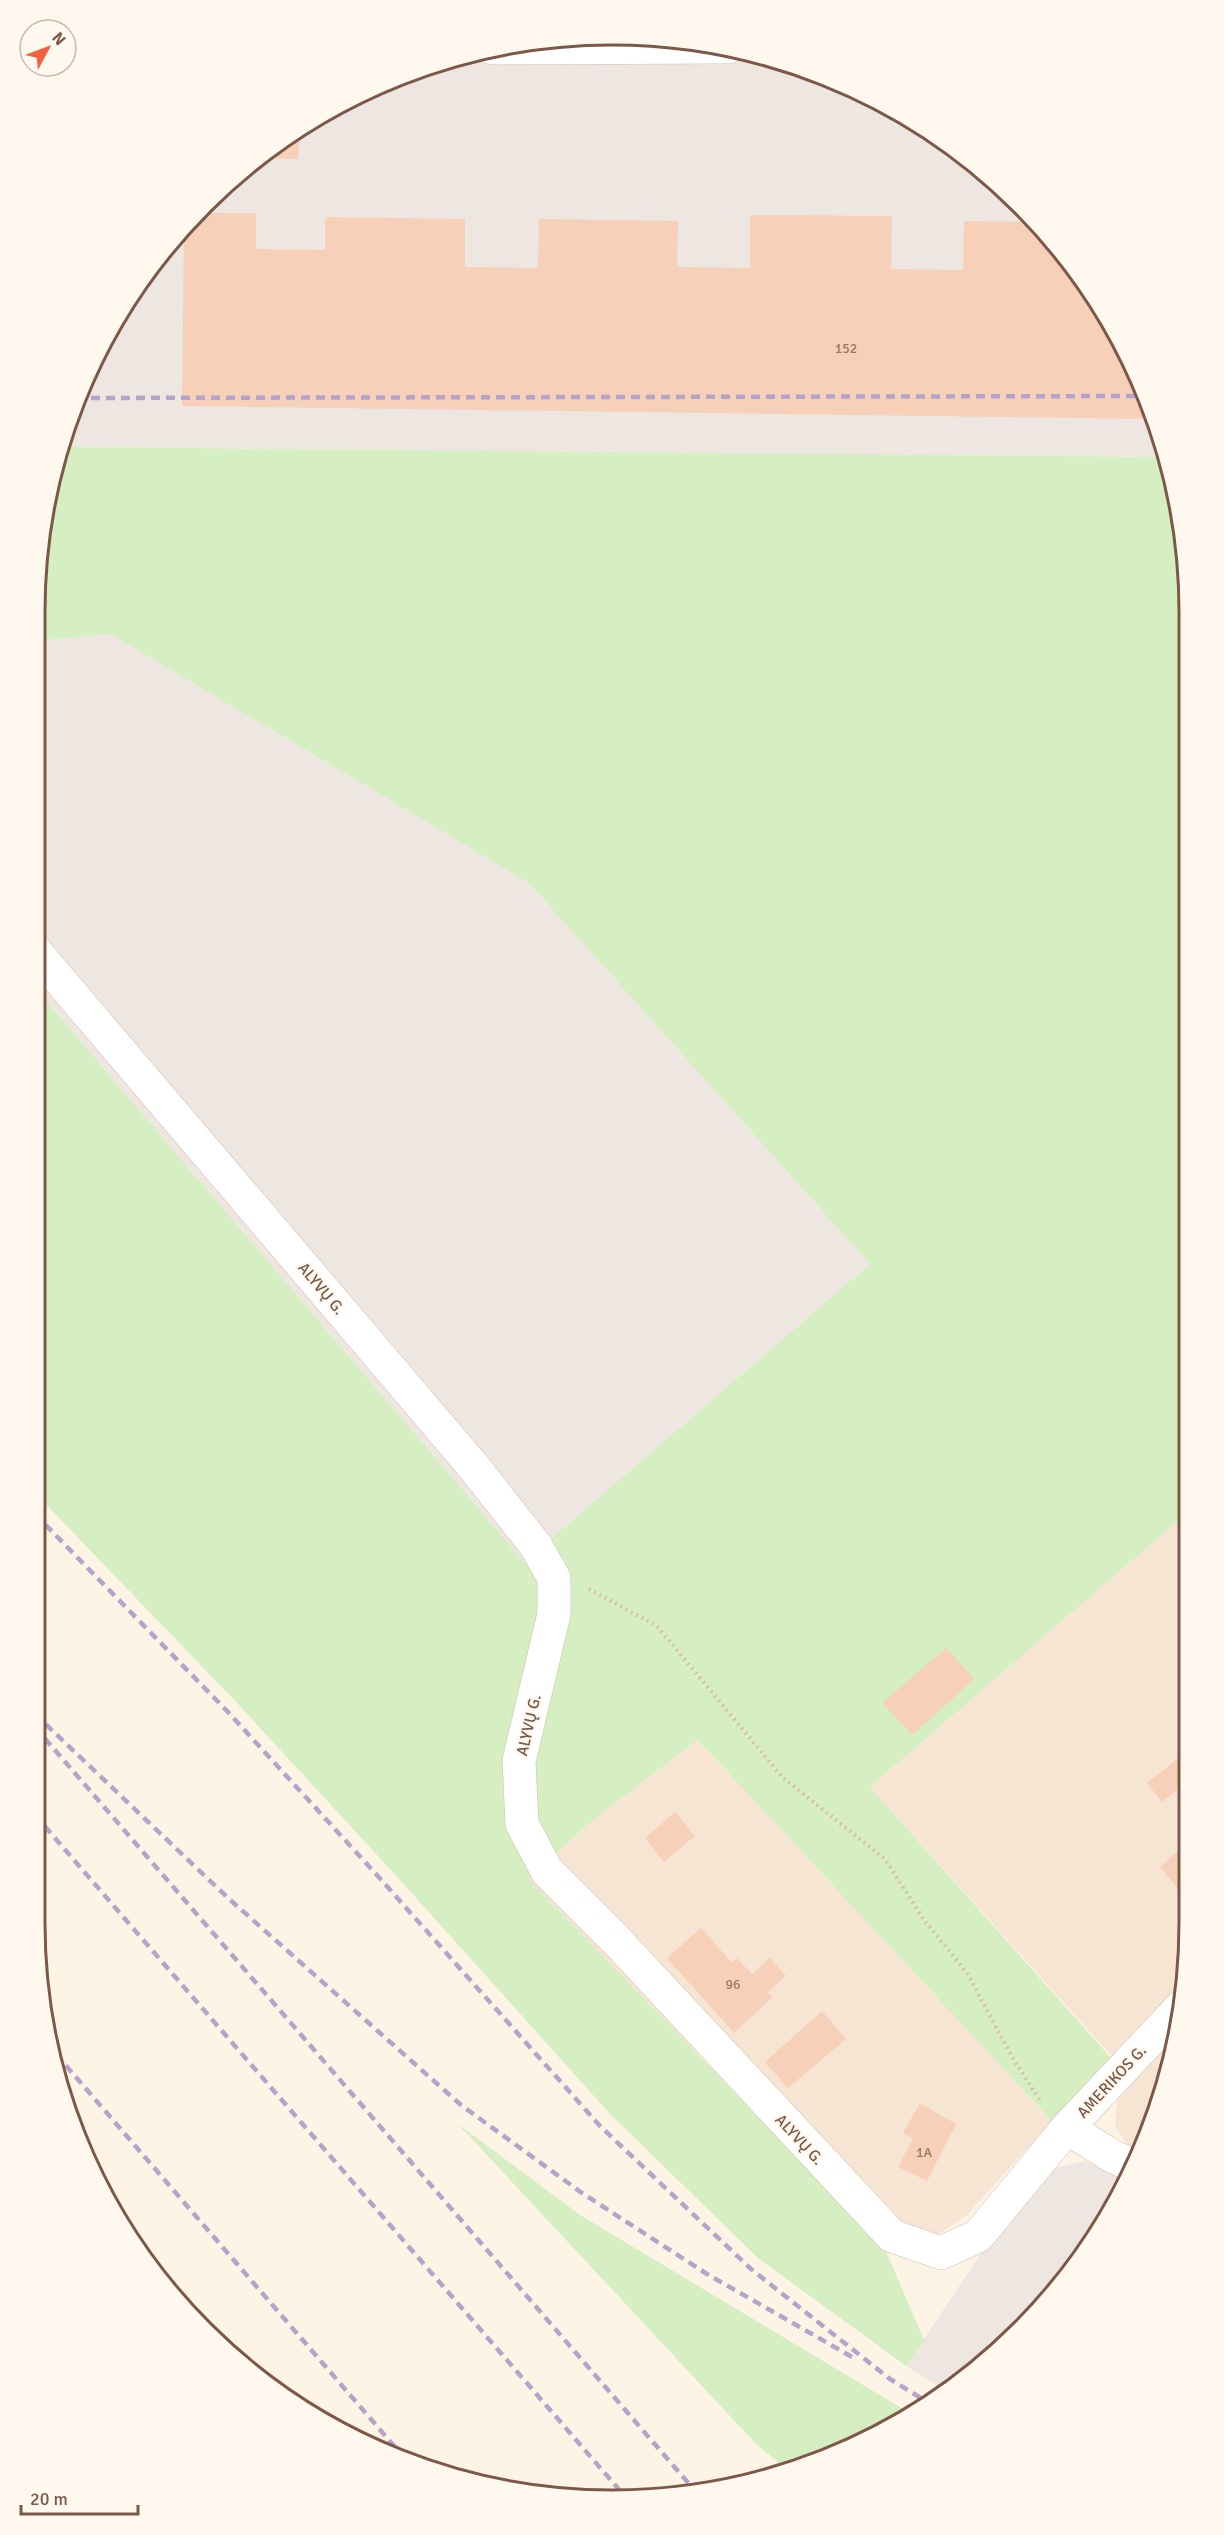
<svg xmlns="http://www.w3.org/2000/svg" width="1224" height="2535" viewBox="0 0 1224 2535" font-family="Signika,sans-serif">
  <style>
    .residential { fill: #f7e5d3 }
    .industrial { fill: #eee6e0 }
    .green { fill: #d5eec2 }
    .building { fill: #f7d0ba }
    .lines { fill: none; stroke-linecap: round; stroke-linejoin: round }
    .street-casing { stroke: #d4bdac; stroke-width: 34 }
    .path { stroke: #dcb39c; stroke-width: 4; stroke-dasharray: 1.5 4.5; stroke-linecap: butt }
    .street { stroke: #fff; stroke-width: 33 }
    .rail { stroke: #b6a2ca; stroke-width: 4.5; stroke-dasharray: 9 6; stroke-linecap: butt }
    .labels { text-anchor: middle; stroke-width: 4.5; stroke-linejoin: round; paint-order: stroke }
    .number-label { font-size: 14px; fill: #9a7664 }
    .street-label { font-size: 16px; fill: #7b5847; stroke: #fff8ee }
    .rim { fill: none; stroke: #7b5847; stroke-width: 3 }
  </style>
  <rect width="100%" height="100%" fill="#fef4e5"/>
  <g class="residential">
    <path d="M1188,1512l1,411 -11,113 -37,116 -14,-6 -12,-21 2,-24 17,-20 -264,-294z"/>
    <path d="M698,1740l354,381 -85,94 -24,17 -58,17 -356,-370 66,-61z"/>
  </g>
  <g class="industrial">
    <path d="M500,46h225l108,33 130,75 107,106 75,131 18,66 -1101,-10 17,-56 53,-100 72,-88 87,-71 100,-54z"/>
    <path d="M111,634l418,249 341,381 -346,298 -489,-574v-347z"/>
    <path d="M1084,2161l43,17 -35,66 -71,87 -80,57 -35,-22 86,-129 61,-68z"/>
  </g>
  <g class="green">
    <path d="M62,447l1101,10 22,79 3,976 -318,275 241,271 -59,63 -354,-381 -103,78 -66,61 356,370 39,91 -18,26 -148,-108 -147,-143 -220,-245 -154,-167 -202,-210v-505l489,574 346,-298 -341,-381 -418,-249 -76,7v-29l11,-113z"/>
    <path d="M458,2124l122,91 328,197 -40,29 -85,25 -26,-21z"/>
  </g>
  <g class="building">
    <path d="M300,127l-2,32 -39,-1 32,-26z"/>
    <path d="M196,213h60v36l69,1v-33l140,2v48l73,1 1,-49 139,2 -1,46 73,1v-53l142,1 -1,53 72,1 1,-49 68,1 38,38 75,131 8,28 -971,-13 2,-179z"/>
    <path d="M946,1648l28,31 -62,56 -30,-32z"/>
    <path d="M1186,1752l3,4v24l-27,22 -15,-19z"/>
    <path d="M675,1812l20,24 -31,26 -19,-24z"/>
    <path d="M1189,1841v61l-29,-35z"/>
    <path d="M701,1928l31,35 5,-5 15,16 18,-16 16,18 -18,16 5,5 -39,36 -67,-75z"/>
    <path d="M822,2011l24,28 -58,49 -23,-26z"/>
    <path d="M920,2103l36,21 -29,57 -29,-14 15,-29 -10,-5z"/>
  </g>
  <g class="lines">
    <g class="street-casing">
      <g id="street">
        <path d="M493,48l236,-1"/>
        <path d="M35,951l438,515 63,80 18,32v36l-35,147 3,63 25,47 70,70 275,295 49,17 37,-17 89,-108 45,28 22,10"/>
        <path d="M1067,2128l114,-121"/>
      </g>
    </g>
    <path class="path" d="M589,1589l68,37 125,151 103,82 39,61 43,53 45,84 29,45"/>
    <use href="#street" class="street"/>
    <g class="rail">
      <path d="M76,398l1071,-2"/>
      <path d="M35,1514l193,198 148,162 224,252 151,143 139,110 34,21"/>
      <path d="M35,1714l193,184 233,207 121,88 125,81 145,83"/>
      <path d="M35,1727l662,766"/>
      <path d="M35,1815l587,678"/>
      <path d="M56,2054l351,407"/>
    </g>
  </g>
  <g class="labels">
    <g class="number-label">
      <text x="846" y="353">152</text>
      <text x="733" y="1989">96</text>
      <text x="924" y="2157">1A</text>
    </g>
    <g class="street-label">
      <text transform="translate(322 1288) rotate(50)" y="6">ALYVŲ G.</text>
      <text transform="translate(528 1725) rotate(-77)" y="6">ALYVŲ G.</text>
      <text transform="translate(1111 2081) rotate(-47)" y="6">AMERIKOS G.</text>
      <text transform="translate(800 2139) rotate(47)" y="6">ALYVŲ G.</text>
    </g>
  </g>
  <path d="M0 0H1224V2535H0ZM612 45H612A567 567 0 0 1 1179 612V1923A567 567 0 0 1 612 2490H612A567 567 0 0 1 45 1923V612A567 567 0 0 1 612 45Z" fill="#fff8ee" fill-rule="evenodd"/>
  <path class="rim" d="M612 45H612A567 567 0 0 1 1179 612V1923A567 567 0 0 1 612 2490H612A567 567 0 0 1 45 1923V612A567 567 0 0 1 612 45Z"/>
  <g transform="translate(48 48) rotate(49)"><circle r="28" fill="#fff8ee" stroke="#cab8ab" stroke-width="1.5"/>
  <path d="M0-4.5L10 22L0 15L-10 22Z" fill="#f4613f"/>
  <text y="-9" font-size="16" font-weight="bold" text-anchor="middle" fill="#7b5847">N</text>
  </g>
  <path d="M21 2505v9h117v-9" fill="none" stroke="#7b5847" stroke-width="3"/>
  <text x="30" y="2505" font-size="18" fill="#7b5847" stroke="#fff8ee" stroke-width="4.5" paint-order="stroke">20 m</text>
</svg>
